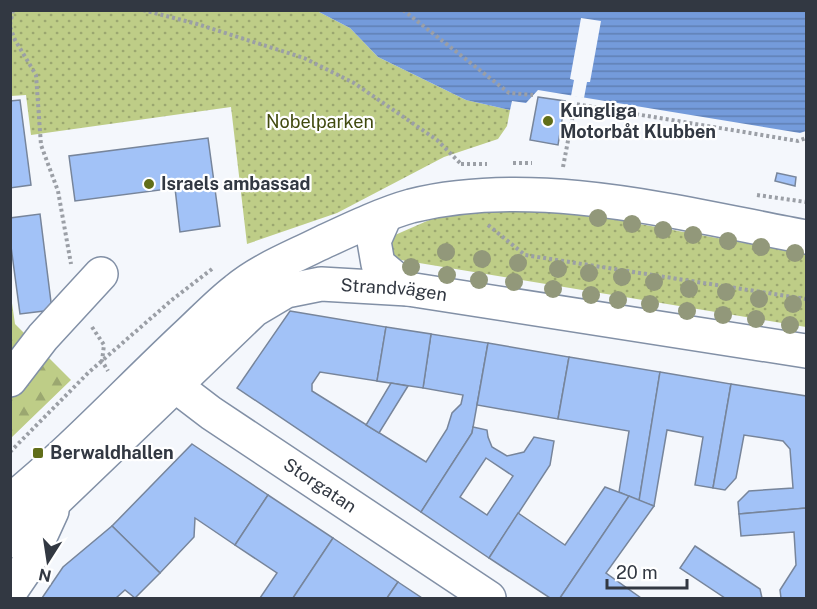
<svg xmlns="http://www.w3.org/2000/svg" width="817" height="609" viewBox="0 0 817 609" font-family="'Public Sans',sans-serif">
  <style>
    .forest { fill: url(#forest-firs) }
    .park { fill: url(#park-dots) }
    .water { fill: url(#water-rules) }
    .pier { fill: #f4f7fc }
    .building { fill: #a2c2f7; stroke: #77859b; stroke-width: 1.5; fill-rule: evenodd }
    .lines { fill: none; stroke-linecap: round; stroke-linejoin: round }
    .minor-casing { stroke: #8290a6; stroke-width: 36 }
    .path { stroke: #9b9fa6; stroke-width: 4; stroke-dasharray: 3 3; stroke-linecap: butt }
    .minor { stroke: #fff; stroke-width: 33 }
    .tree { fill: #92987a }
    .poi-dot { fill: #616e19; stroke: #fff; stroke-width: 2 }
    .labels { text-anchor: middle; stroke-width: 4.5; stroke-linejoin: round; paint-order: stroke }
    .poi-label { font-size: 18px; font-weight: bold; fill: #323842; stroke: #fff; text-anchor: start }
    .park-label { font-size: 18px; fill: #414a0f; stroke: #fff }
    .street-label { font-size: 18px; fill: #323842; stroke: #fff }
  </style>
  <defs>
    <pattern id="forest-firs" width="22" height="20" patternUnits="userSpaceOnUse" patternTransform="scale(1.5)"><rect width="22" height="20" fill="#becd87"/><path d="M5 1l3.5 6h-7zM16 11l3.5 6h-7z" fill="#9ba770"/></pattern>
    <pattern id="park-dots" width="8" height="8" patternUnits="userSpaceOnUse" patternTransform="scale(1.5)"><rect width="8" height="8" fill="#becd87"/><path d="M2 2h.1M6 6h.1" fill="none" stroke="#9ba770" stroke-width="1.8" stroke-linecap="round"/></pattern>
    <pattern id="water-rules" width="6" height="5" patternUnits="userSpaceOnUse" patternTransform="scale(1.5)"><rect width="6" height="5" fill="#749bdb"/><path d="M0 2.5h6" fill="none" stroke="#607fb3"/></pattern>
  </defs>
  <rect width="100%" height="100%" fill="#f4f7fc"/>
  <path class="forest" d="M10,289l5,35 56,56 -60,58z"/>
  <g class="park">
    <path d="M10,11h307l33,17 28,29 88,43 44,10 -3,16 -9,13 -54,18 -107,56 -90,31 -16,-137 -200,28 -5,-40 -15,1z"/>
    <path d="M459,207l120,6 227,41v73l-405,-67c-13,-5 -12,-14 -6,-25z"/>
  </g>
  <path class="water" d="M317,11h489v120l-6,2 -262,-43 -12,13 -14,-2 -2,9 -44,-10 -88,-43 -28,-29z"/>
  <path class="pier" d="M581,18l20,3 -11,61h-3l-3,16 -13,-2 3,-16 -4,-1z"/>
  <g class="building">
    <path d="M538,97l27,4 -7,44 -28,-5z"/>
    <path d="M20,100l11,85 -21,3v-87z"/>
    <path d="M208,138l12,88 -40,6 -5,-44 -100,13 -6,-45z"/>
    <path d="M777,173l19,4 -1,9 -20,-5z"/>
    <path d="M40,214l12,96 -32,4 -10,-75v-21z"/>
    <path d="M290,311l96,16 -9,54 -57,-9 -8,12v7l114,71 21,-33 5,-16 9,-9 2,-9 -40,-7 8,-54 57,9 -16,90 -51,79 -184,-124z"/>
    <path d="M386,327l45,7 -8,54 -46,-7z"/>
    <path d="M488,343l81,14 -11,62 -81,-14z"/>
    <path d="M569,357l91,15 -21,129 -20,-9 10,-61 -71,-12z"/>
    <path d="M660,372l71,12 -18,104 -18,-3 8,-48 -36,-7 -13,76 -15,-5z"/>
    <path d="M391,383l17,3 -29,47 -13,-8z"/>
    <path d="M731,384l75,12v112l-67,6 -1,-12 11,-11 44,-3 -3,-39 -7,-8 -39,-6 -8,43 -11,12 -12,-2z"/>
    <path d="M473,427l14,3 1,7 4,10 15,9 17,-4 10,-15 20,4 -4,24 -61,93 -68,-46 51,-79zM486,458l27,18 -26,39 -27,-18z"/>
    <path d="M192,444l76,51 -33,50 -40,-27 -1,19 -34,36 -48,-47z"/>
    <path d="M605,487l24,9 -69,102h-10l-61,-40 29,-45 47,32z"/>
    <path d="M268,495l65,43 -40,60h-33l17,-25 -42,-28z"/>
    <path d="M629,496l25,10 -48,67 35,25h-81z"/>
    <path d="M806,508v90h-25l-1,-8 16,-25 -2,-33 -53,4 -2,-22z"/>
    <path d="M112,526l48,47 -25,25 -10,-8 -9,8h-74l21,-31z"/>
    <path d="M333,538l65,44 -11,16h-94z"/>
    <path d="M695,546l65,43 2,9h-37l-45,-30z"/>
    <path d="M398,582l24,16h-35z"/>
  </g>
  <g class="lines">
    <g class="minor-casing">
      <g id="minor">
        <path d="M385,216l-11,25 4,23 30,25"/>
        <path id="s1" d="M156,371l55,42 278,185"/>
        <path d="M10,380l33,-43 58,-63"/>
        <path d="M10,501c64,-52 119,-112 179,-168 15,-14 30,-30 47,-43 24,-20 55,-32 83,-46 28,-13 63,-30 92,-38 126,-31 271,8 395,31"/>
        <path id="s2" d="M10,541l47,-42 197,-189 32,-19 35,-7 87,5 398,62"/>
        <path d="M10,592l15,-22 27,-59"/>
      </g>
    </g>
    <g class="path">
      <path d="M143,10l54,14 107,34 50,25 83,57 24,24"/>
      <path d="M403,10l106,83 24,2"/>
      <path d="M10,25l3,-15"/>
      <path d="M10,27l5,13 21,35 5,70 17,46 13,73"/>
      <path d="M513,163h19"/>
      <path d="M461,164h26"/>
      <path d="M563,167l12,-63 223,37 8,-3"/>
      <path d="M757,195l49,7"/>
      <path d="M488,225l37,30 281,44"/>
      <path d="M92,327l12,18 -2,16 6,10"/>
      <path d="M10,452l78,-79 85,-74 39,-30"/>
    </g>
    <use href="#minor" class="minor"/>
  </g>
  <g class="tree">
    <circle cx="598" cy="218" r="9"/>
    <circle cx="632" cy="224" r="9"/>
    <circle cx="663" cy="230" r="9"/>
    <circle cx="693" cy="235" r="9"/>
    <circle cx="728" cy="241" r="9"/>
    <circle cx="761" cy="247" r="9"/>
    <circle cx="446" cy="252" r="9"/>
    <circle cx="795" cy="253" r="9"/>
    <circle cx="482" cy="259" r="9"/>
    <circle cx="518" cy="263" r="9"/>
    <circle cx="411" cy="267" r="9"/>
    <circle cx="558" cy="269" r="9"/>
    <circle cx="589" cy="273" r="9"/>
    <circle cx="447" cy="275" r="9"/>
    <circle cx="622" cy="277" r="9"/>
    <circle cx="479" cy="280" r="9"/>
    <circle cx="514" cy="282" r="9"/>
    <circle cx="654" cy="282" r="9"/>
    <circle cx="553" cy="289" r="9"/>
    <circle cx="689" cy="289" r="9"/>
    <circle cx="726" cy="292" r="9"/>
    <circle cx="591" cy="295" r="9"/>
    <circle cx="759" cy="299" r="9"/>
    <circle cx="618" cy="300" r="9"/>
    <circle cx="650" cy="304" r="9"/>
    <circle cx="793" cy="304" r="9"/>
    <circle cx="687" cy="311" r="9"/>
    <circle cx="723" cy="315" r="9"/>
    <circle cx="756" cy="319" r="9"/>
    <circle cx="790" cy="325" r="9"/>
  </g>
  <g class="poi-dot">
    <circle cx="548" cy="121" r="6"/>
    <circle cx="149" cy="184" r="6"/>
    <rect x="32" y="447" width="12" height="12" rx="3"/>
  </g>
  <g class="labels">
    <g class="poi-label">
      <text x="560" y="117">Kungliga<tspan x="560" dy="21">Motorbåt Klubben</tspan></text>
      <text x="161" y="190">Israels ambassad</text>
      <text x="50" y="459">Berwaldhallen</text>
    </g>
    <g class="park-label">
      <text x="320" y="128">Nobelparken</text>
    </g>
    <g class="street-label">
      <text dy="6" stroke="none"><textPath href="#s2" startOffset="482">Strandvägen</textPath></text>
      <text dy="6" stroke="none"><textPath href="#s1" startOffset="200">Storgatan</textPath></text>
    </g>
  </g>
  <rect width="817" height="609" fill="none" stroke="#323842" stroke-width="24"/>
  <g transform="translate(48 561) rotate(192)" stroke="#ffffff" stroke-width="4.5" paint-order="stroke">
  <path d="M0-4.5L10 22L0 15L-10 22Z" fill="#323842"/>
  <text y="-9" font-size="16" font-weight="bold" text-anchor="middle" fill="#323842">N</text>
  </g>
  <path d="M607 579v9h80v-9" fill="none" stroke="#323842" stroke-width="3"/>
  <text x="616" y="579" font-size="18" fill="#323842" stroke="#ffffff" stroke-width="4.5" paint-order="stroke">20 m</text>
</svg>
